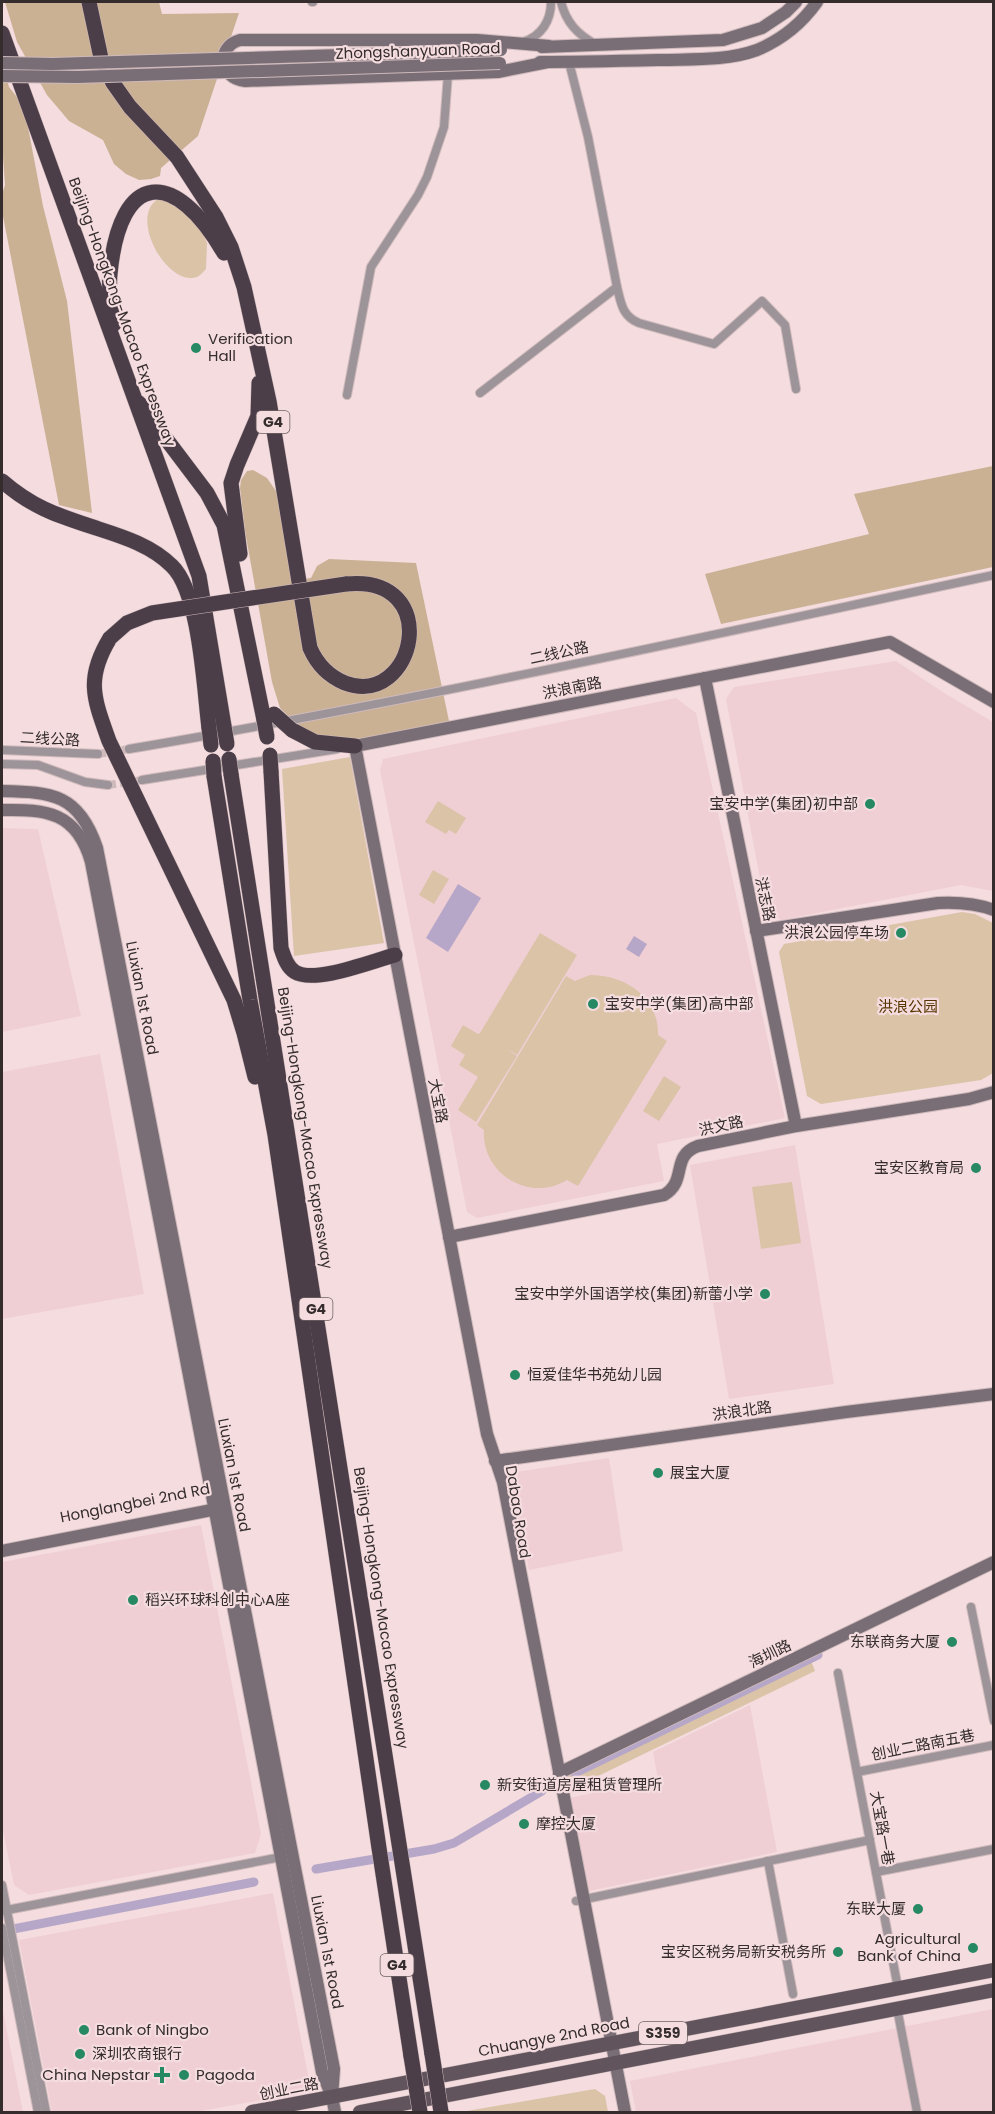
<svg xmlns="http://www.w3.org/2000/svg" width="995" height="2114" viewBox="0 0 995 2114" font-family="Poppins,'Noto Sans SC',sans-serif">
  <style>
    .built { fill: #efcfd4 }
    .green { fill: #dbc3a8 }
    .forest { fill: #cab194 }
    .water { fill: #b6a7c8 }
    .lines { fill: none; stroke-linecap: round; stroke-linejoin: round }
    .canal { stroke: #b6a7c8; stroke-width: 9 }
    .street-tunnel { stroke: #ceb9bb; stroke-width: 8; stroke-dasharray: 8 4; stroke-linecap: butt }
    .street-casing { stroke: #ceb9bb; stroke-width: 10 }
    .secondary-casing { stroke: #ceb9bb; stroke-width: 14 }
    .primary-casing { stroke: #ceb9bb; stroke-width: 15 }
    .highway-casing { stroke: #ceb9bb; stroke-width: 16 }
    .street { stroke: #9c9499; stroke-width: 8 }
    .secondary { stroke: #796e76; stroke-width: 12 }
    .primary { stroke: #61545d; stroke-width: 14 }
    .highway { stroke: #4c3e48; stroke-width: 15 }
    .secondary-bridge-casing { stroke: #ceb9bb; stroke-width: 14; stroke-linecap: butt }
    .highway-bridge-casing { stroke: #ceb9bb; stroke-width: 16; stroke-linecap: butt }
    .secondary-bridge { stroke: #796e76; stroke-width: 12 }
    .highway-bridge { stroke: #4c3e48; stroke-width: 15 }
    .poi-dot { fill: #268964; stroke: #f4dcdf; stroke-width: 2 }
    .labels { text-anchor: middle; stroke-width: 4.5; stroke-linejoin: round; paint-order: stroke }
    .shield { fill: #f4dcdf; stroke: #6e6162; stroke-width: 1.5 }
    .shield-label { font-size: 14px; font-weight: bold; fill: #342c2d }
    .street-label { font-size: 15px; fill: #342c2d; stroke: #f4dcdf }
    .poi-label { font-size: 15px; fill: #342c2d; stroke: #f4dcdf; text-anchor: start }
    .park-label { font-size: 15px; fill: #573500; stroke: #f4dcdf }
  </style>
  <rect width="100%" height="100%" fill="#f4dcdf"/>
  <g class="built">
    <path d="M896,661l45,30 52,31v169l-32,-6 -180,35 -15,-10 -40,-211 8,-12z"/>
    <path d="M676,698l20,15 89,405 -128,26 7,37 -187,37 -10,-6 -87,-442 3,-11z"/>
    <path d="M2,828l36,1 43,187 -79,16z"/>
    <path d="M100,1054l44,240 -142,25v-247z"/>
    <path d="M795,1145l39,239 -105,15 -39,-234z"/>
    <path d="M609,1458l14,93 -94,19 -18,-89 5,-9z"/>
    <path d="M201,1525l60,309 -6,19 -226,42 -15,-10 -12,-59v-264z"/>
    <path d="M750,1705l27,147 -188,39 -20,-93 89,-19 -5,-27z"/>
    <path d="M273,1893l38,198 -116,21h-143l-33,-172z"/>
    <path d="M2,2006l21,106h-21z"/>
    <path d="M993,2009v103h-357l-6,-31z"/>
  </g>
  <g class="green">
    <path d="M160,198l35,20 12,25 -1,26c-4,4 -8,10 -16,9 -29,-1 -61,-65 -30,-80z"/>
    <path d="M350,757l34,186 -90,13 -12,-187z"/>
    <path d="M438,801l28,17 -10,16 -7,-4 -3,4 -21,-12z"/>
    <path d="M433,870l16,9 -15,25 -15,-9z"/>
    <path d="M962,912l13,2 18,9v150l-12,7 -160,24 -14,-8 -28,-144 5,-8z"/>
    <path d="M540,933l37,22 -60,100 -12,-7 12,8 -41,66 -18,-12 20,-33 -19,-12 6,-10 -14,-9 12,-21 15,9 2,-1z"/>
    <path d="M590,975c35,0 69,22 68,60l9,6 -89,145 -11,-6c-37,23 -86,-6 -83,-50l-7,-5 89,-149 9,5z"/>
    <path d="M664,1076l17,11 -22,34 -16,-10z"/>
    <path d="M792,1182l9,61 -40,6 -9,-62z"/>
    <path d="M807,1650l8,21 -252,122 -4,-20z"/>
    <path d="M595,2089l10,7 3,16h-147z"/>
  </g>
  <g class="forest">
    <path d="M5,2h154l3,12 77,-1 -41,123 -37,32 -1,8 -9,3 -12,1 -13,-6 -12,-10 -11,-24 -34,-19 -22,-26 -30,-53z"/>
    <path d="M2,62l7,25 15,19 19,100 24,95 25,212 -33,-8 -57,-294v-17l3,-9 -3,-43z"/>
    <path d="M993,466v101l-272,57 -16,-50 164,-40 -15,-40z"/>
    <path d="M253,470l14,8 11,16 18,86 15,-2 6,-12 12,-7 87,4 33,158 -96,22 -39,-6 -16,-11 -18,-18 -8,-26 -27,-151 -5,-43 1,-8 6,-9z"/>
  </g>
  <g class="water">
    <path d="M458,884l23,14 -33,54 -22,-14z"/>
    <path d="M634,936l13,8 -8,13 -13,-8z"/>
  </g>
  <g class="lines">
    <g class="canal">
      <path d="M575,1773l243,-118"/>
      <path d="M316,1869l118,-20 20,-6 88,-52"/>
      <path d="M3,1931l251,-49"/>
    </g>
    <g class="street-tunnel">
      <path d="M98,754l31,-5"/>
      <path d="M108,785l34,-5"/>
    </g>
    <g class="street-casing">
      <g id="street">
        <path d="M312,2h1"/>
        <path d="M561,2c5,20 16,32 34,42"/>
        <path d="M523,42c19,-6 28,-22 28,-40"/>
        <path d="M617,287c4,16 5,29 22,36l75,21 48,-43 23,24 11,64"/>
        <path d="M480,393l137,-106 -29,-150 -19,-75"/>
        <path d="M347,395l24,-128 47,-72 9,-18 17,-50 4,-53"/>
        <path d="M129,749c290,-49 577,-113 865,-174"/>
        <path d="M2,750l96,4"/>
        <path d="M2,764l36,1 47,17 23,3"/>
        <path d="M142,780l195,-31"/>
        <path d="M971,1607l23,114"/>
        <path d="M838,1673l60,315"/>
        <path d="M857,1772l137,-27"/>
        <path d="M768,1861l25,133"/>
        <path d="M876,1872l118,-23"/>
        <path d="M2,1885l44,227"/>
        <path d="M576,1901l294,-61"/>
        <path d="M2,1911l279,-54"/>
        <path d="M2,1928l36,184"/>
        <path d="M897,2008l20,104"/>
      </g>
    </g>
    <g class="secondary-casing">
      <g id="secondary">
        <path d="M542,47l181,-7 39,-12 24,-16 10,-10"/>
        <path d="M540,62c40,0 80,-1 121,-2 31,-1 66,1 96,-10 24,-10 45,-27 60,-48"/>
        <path d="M548,62l-50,10 -253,9c-25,-2 -30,-34 -5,-41h237l72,6"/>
        <path d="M705,678l91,448"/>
        <path d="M2,791c50,1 77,3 95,57l237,1221 -2,28"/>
        <path d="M2,810c44,-1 75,2 89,52l231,1210 10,25 3,15"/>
        <path d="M756,931l182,-28c20,-1 37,0 56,7"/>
        <path d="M449,1237l215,-42c24,-14 6,-39 34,-49l98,-20 173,-27 25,-7"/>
        <path d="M495,1461l351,-49 148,-18"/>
        <path d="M2,1551l220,-43"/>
        <path d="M559,1773l435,-211"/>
        <path d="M625,2112l-122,-630 -16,-48 -132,-688 535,-104 104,60"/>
      </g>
    </g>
    <g class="primary-casing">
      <g id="primary">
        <path d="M252,2112l742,-142"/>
        <path d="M360,2112l634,-122"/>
      </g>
    </g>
    <g class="highway-casing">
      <g id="highway">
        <path d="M89,2l12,56 12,25 17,24 47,50 39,60 15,30 13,40 25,114 41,247c7,16 18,28 35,35 70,26 100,-109 1,-99"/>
        <path d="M2,33l197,543 25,150"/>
        <path d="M114,324c-2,-17 -6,-34 -4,-50 10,-105 65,-106 114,-21"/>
        <path d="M139,403l68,90 17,32 40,195"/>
        <path d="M2,481c32,28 58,35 97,48 25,8 53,17 73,37 28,27 32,123 37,162"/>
        <path d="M240,554l-9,-71 6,-18 21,-49 1,-33"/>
        <path d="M110,638c-25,41 -16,61 -1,103l125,259 10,33 11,44"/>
        <path d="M292,730l23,12 40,4"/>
        <path d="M271,771l10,177c3,9 6,19 14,24 20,12 77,-11 100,-17"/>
        <path d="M231,774l201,1280"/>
        <path d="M214,776l36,224 25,135 104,713 32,208"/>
      </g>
    </g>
    <use href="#street" class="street"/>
    <use href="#secondary" class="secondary"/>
    <use href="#primary" class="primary"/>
    <use href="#highway" class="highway"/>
    <g class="secondary-bridge-casing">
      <g id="secondary-bridge">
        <path d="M2,63l51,1 448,-14"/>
        <path d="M2,76l76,1 422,-14"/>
      </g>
    </g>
    <g class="highway-bridge-casing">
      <g id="highway-bridge">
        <path d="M110,638l17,-15 25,-10 194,-29"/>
        <path d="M274,714l18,16"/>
        <path d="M264,720l3,17"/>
        <path d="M224,726l3,18"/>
        <path d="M209,728l2,17"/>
        <path d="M270,755l1,16"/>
        <path d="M229,759l2,15"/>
        <path d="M213,761l1,15"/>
        <path d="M432,2054l9,58"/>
        <path d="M411,2056l9,56"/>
      </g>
    </g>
    <use href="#secondary-bridge" class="secondary-bridge"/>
    <use href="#highway-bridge" class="highway-bridge"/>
  </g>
  <g class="poi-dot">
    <circle cx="196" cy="348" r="6"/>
    <circle cx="870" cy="804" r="6"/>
    <circle cx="901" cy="933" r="6"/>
    <circle cx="593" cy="1004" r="6"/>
    <circle cx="976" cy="1168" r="6"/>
    <circle cx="765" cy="1294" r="6"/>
    <circle cx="515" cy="1375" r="6"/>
    <circle cx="658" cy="1473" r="6"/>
    <circle cx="133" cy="1600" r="6"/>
    <circle cx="952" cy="1642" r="6"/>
    <circle cx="485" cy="1785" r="6"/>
    <circle cx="524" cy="1824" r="6"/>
    <circle cx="918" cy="1909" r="6"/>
    <circle cx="973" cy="1948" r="6"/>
    <circle cx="838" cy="1952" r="6"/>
    <circle cx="84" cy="2030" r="6"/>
    <circle cx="80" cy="2054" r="6"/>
    <path d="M159 2066h6v6h6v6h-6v6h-6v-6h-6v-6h6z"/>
    <circle cx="184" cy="2075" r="6"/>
  </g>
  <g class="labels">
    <g class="shield">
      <rect x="256.5" y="411" width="33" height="22" rx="4.5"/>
      <rect x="299.5" y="1298" width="33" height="22" rx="4.5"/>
      <rect x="380.5" y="1954" width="33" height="22" rx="4.5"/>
      <rect x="639" y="2022" width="48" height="22" rx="4.5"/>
    </g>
    <g class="shield-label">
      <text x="273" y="427">G4</text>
      <text x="316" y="1314">G4</text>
      <text x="397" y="1970">G4</text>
      <text x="663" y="2038">S359</text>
    </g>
    <g class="street-label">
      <text transform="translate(418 51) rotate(-2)" y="5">Zhongshanyuan Road</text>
      <text transform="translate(122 312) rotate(70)" y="5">Beijing-Hongkong-Macao Expressway</text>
      <text transform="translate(559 653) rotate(-12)" y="5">二线公路</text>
      <text transform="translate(572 688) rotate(-11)" y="5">洪浪南路</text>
      <text transform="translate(50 739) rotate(3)" y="5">二线公路</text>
      <text transform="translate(765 899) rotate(78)" y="5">洪志路</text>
      <text transform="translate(142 998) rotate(79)" y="5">Liuxian 1st Road</text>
      <text transform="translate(438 1101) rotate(79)" y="5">大宝路</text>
      <text transform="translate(721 1126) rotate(-12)" y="5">洪文路</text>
      <text transform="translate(305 1128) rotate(81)" y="5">Beijing-Hongkong-Macao Expressway</text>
      <text transform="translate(742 1411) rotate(-8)" y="5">洪浪北路</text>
      <text transform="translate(234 1475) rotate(79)" y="5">Liuxian 1st Road</text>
      <text transform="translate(135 1503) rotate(-11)" y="5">Honglangbei 2nd Rd</text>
      <text transform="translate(518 1512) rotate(81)" y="5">Dabao Road</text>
      <text transform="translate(381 1608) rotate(81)" y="5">Beijing-Hongkong-Macao Expressway</text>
      <text transform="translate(770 1654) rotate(-26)" y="5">海圳路</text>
      <text transform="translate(923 1745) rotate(-11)" y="5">创业二路南五巷</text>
      <text transform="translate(882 1828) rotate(80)" y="5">大宝路一巷</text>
      <text transform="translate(327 1952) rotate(79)" y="5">Liuxian 1st Road</text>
      <text transform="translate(554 2037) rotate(-11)" y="5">Chuangye 2nd Road</text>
      <text transform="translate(289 2089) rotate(-11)" y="5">创业二路</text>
    </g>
    <g class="poi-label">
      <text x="208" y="344">Verification<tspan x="208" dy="17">Hall</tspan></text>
      <text x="858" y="809" text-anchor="end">宝安中学(集团)初中部</text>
      <text x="889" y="938" text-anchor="end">洪浪公园停车场</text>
      <text x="605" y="1009">宝安中学(集团)高中部</text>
      <text x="964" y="1173" text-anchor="end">宝安区教育局</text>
      <text x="753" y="1299" text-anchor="end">宝安中学外国语学校(集团)新蕾小学</text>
      <text x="527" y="1380">恒爱佳华书苑幼儿园</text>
      <text x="670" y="1478">展宝大厦</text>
      <text x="145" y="1605">稻兴环球科创中心A座</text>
      <text x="940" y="1647" text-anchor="end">东联商务大厦</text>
      <text x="497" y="1790">新安街道房屋租赁管理所</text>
      <text x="536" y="1829">摩控大厦</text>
      <text x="906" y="1914" text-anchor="end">东联大厦</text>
      <text x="961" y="1944" text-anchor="end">Agricultural<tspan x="961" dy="17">Bank of China</tspan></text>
      <text x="826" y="1957" text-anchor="end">宝安区税务局新安税务所</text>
      <text x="96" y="2035">Bank of Ningbo</text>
      <text x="92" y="2059">深圳农商银行</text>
      <text x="150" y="2080" text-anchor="end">China Nepstar</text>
      <text x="196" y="2080">Pagoda</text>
    </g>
    <g class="park-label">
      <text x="908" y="1012">洪浪公园</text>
    </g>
  </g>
  <rect width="995" height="2114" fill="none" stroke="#342c2d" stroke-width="6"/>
</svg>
